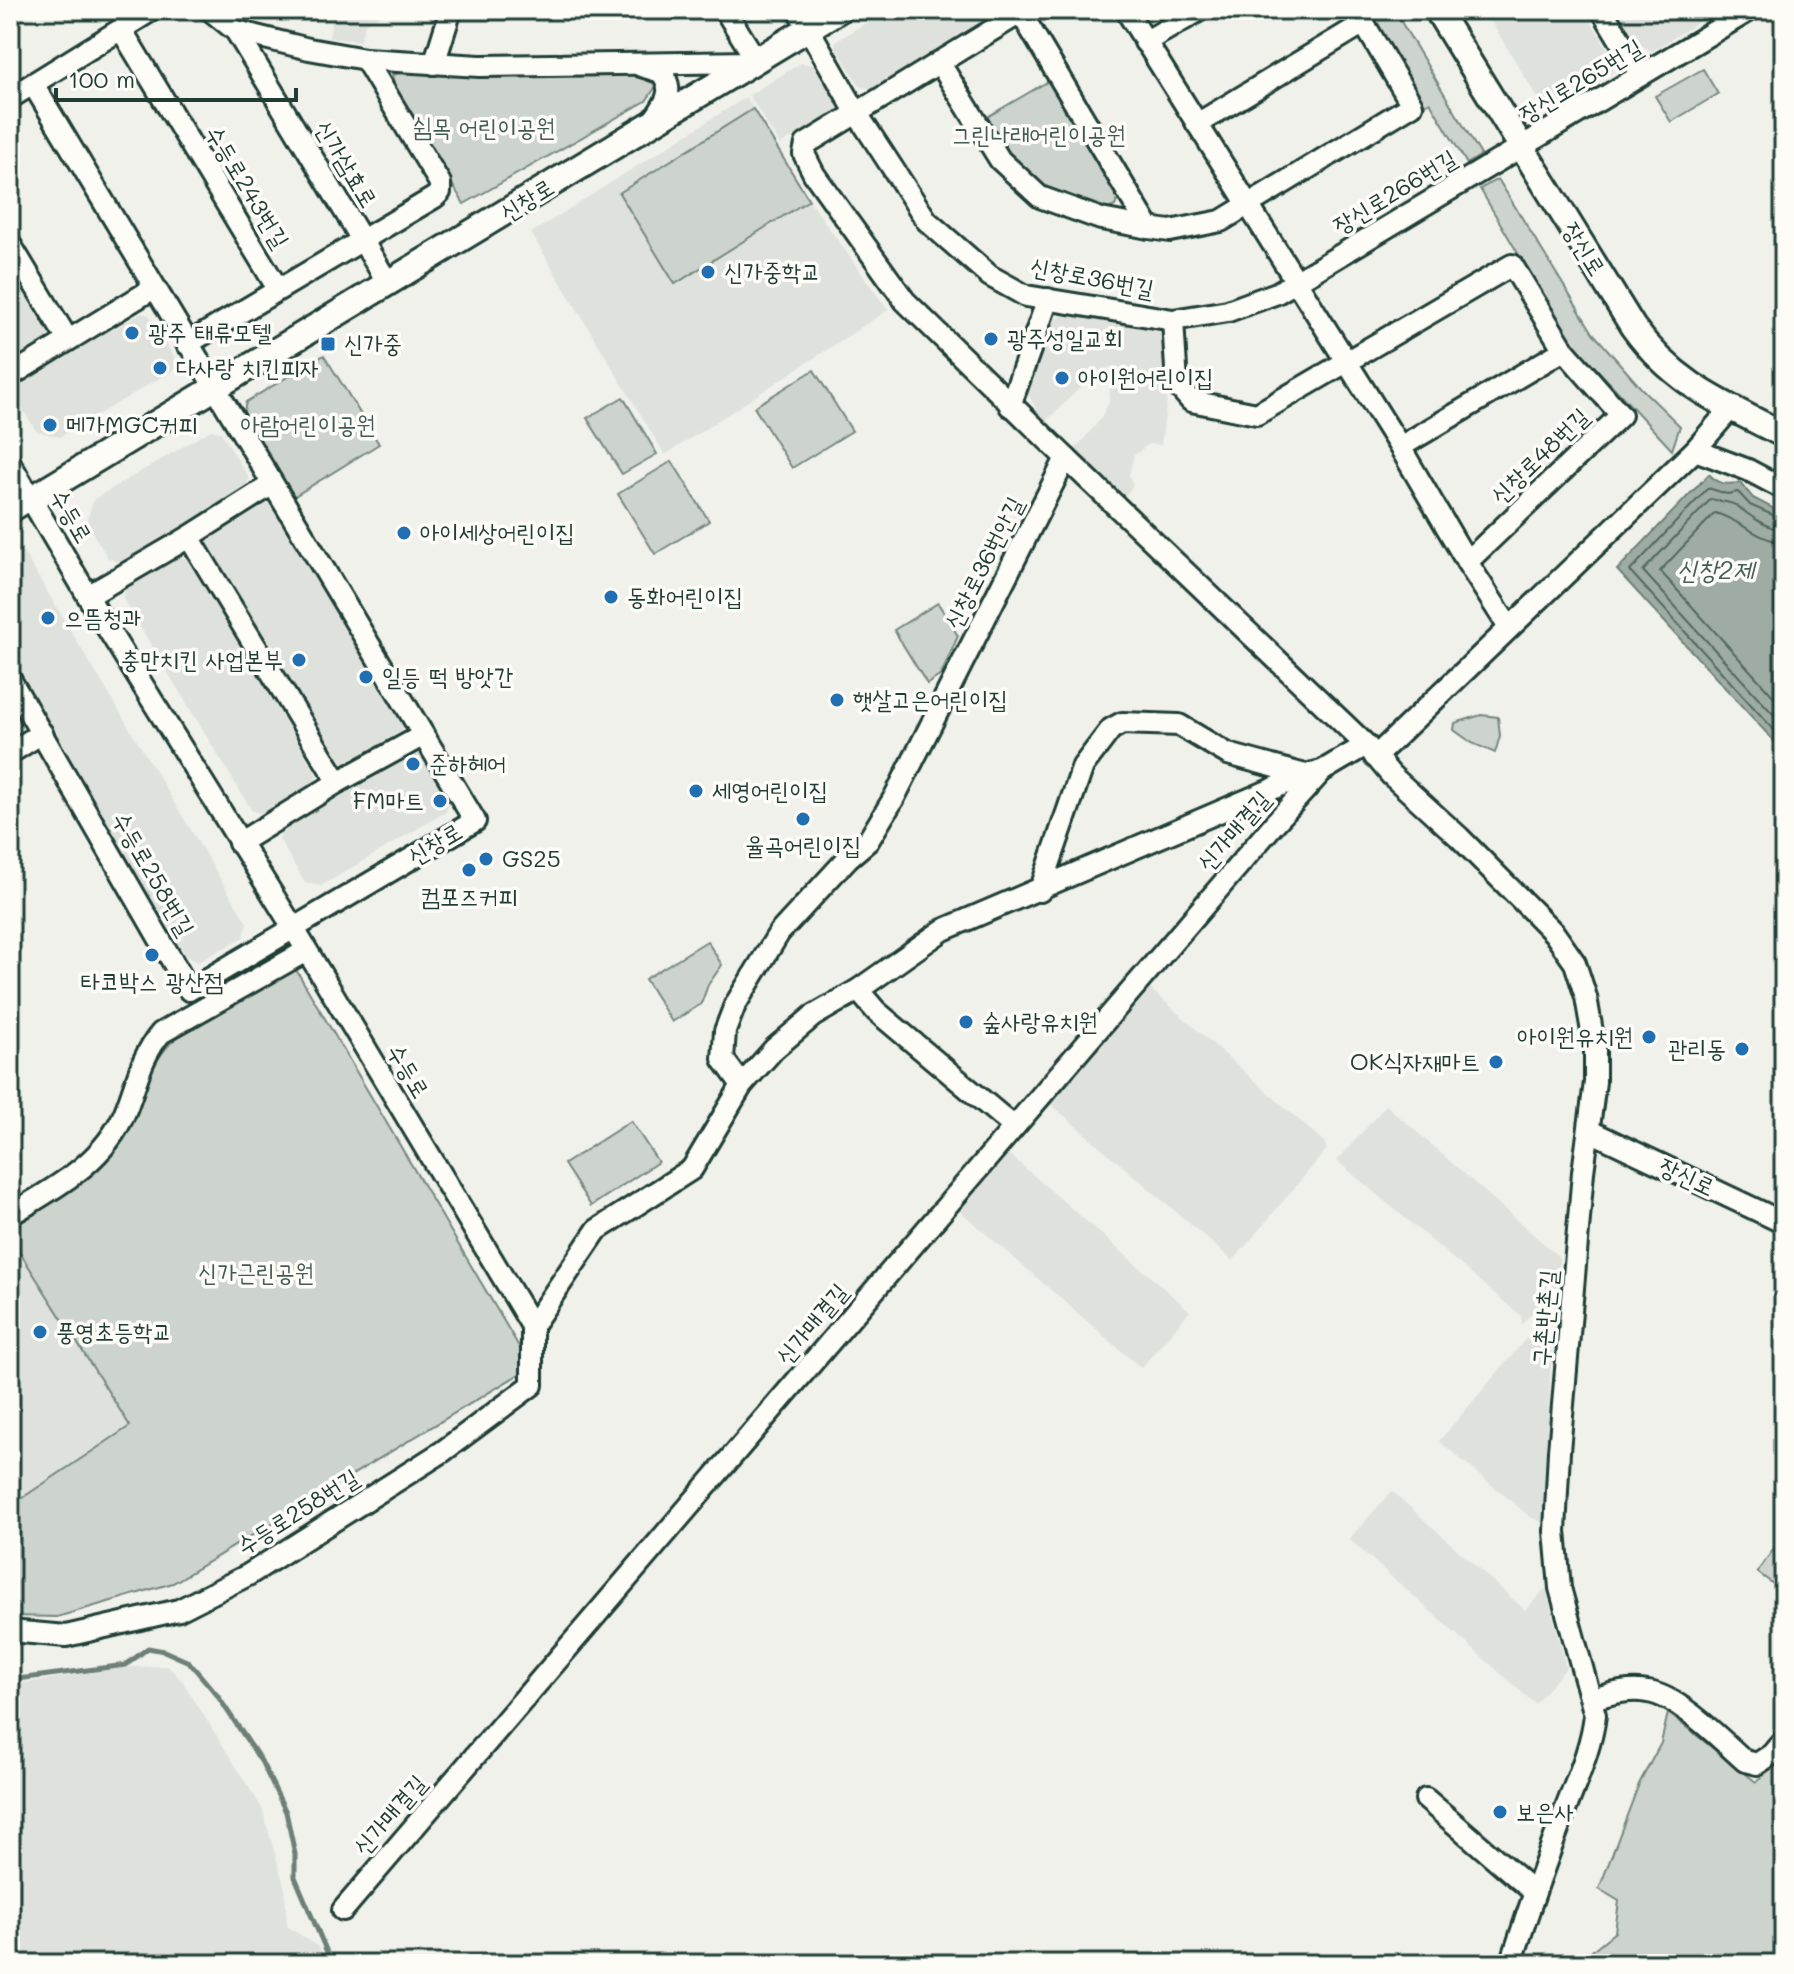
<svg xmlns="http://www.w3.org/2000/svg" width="1794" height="1974" viewBox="0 0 1794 1974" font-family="Mali,'Poor Story',sans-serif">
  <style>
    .built { fill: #dfe2dc }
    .green { fill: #cdd3cd; stroke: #768880; stroke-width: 2 }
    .water { fill: #9faca4; stroke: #6c8077; stroke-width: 2 }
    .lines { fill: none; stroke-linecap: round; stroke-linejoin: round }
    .shore { stroke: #526961; stroke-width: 2 }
    .stream { stroke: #6c8077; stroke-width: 5 }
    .minor-casing { stroke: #1f3d34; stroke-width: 26 }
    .major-casing { stroke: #1f3d34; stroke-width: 30 }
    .minor { stroke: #fdfcf7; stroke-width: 20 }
    .major { stroke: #fdfcf7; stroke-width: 24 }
    .poi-dot { fill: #1f6fb2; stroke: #fdfcf7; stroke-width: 3 }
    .labels { text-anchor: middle; stroke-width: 7; stroke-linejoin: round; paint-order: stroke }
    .street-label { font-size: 24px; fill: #1f3d34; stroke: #fdfcf7 }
    .park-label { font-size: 24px; fill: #425b53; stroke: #fdfcf7 }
    .poi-label { font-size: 24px; fill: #1f3d34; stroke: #fdfcf7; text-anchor: start }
    .water-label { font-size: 26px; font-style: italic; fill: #455e56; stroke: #fdfcf7 }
  </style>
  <rect width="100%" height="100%" fill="#f0f1eb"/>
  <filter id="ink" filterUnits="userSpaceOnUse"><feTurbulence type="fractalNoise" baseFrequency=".0125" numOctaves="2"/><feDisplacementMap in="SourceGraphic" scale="16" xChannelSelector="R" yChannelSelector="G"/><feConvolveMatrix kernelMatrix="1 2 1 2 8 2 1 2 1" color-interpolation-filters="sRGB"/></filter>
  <g filter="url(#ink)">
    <g class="built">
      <path d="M333,10h51l-5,6 -14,8 -5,17 -31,-3z"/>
      <path d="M887,10h119l-131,80 -15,-4 -25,-40 1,-5z"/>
      <path d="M1484,10h100l32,52 -4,11 -59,37 -10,-3z"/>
      <path d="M1617,10h101l-66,41 -15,-8z"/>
      <path d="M801,63l12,2 25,40v5l-58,35 -31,-50z"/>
      <path d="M746,97l63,103 79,110 -223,145 -134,-222z"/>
      <path d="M10,266l40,66 -3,9 -37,23z"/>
      <path d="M141,313l8,2 27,45 -1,9 -115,68 -24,-6 -22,-36 1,-8z"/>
      <path d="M1070,314l94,15v21l5,35 -8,60 -12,-1 -15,11 -5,20 4,10 -10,14 -51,-46 27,-32 10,-19 2,-36 -34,25 -33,32 -17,-31 24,-68 7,-7z"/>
      <path d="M211,430l10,2 28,46 -4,12 -123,74 -14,-6 -22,-36 8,-23z"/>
      <path d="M264,502l10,3 130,218 -2,8 -56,33 -11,-4 -128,-212 2,-13z"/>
      <path d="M10,543l9,2 228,378 -3,14 -46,25 -12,-6 -176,-291z"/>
      <path d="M177,557l12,1 128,217 -4,12 -48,27 -13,-3 -129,-212 3,-12z"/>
      <path d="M416,749l6,1 28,49 -4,13 -125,74 -16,-3 -26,-44 3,-12z"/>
      <path d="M1145,984l179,158 3,7 -94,112 -187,-161z"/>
      <path d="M1386,1105l173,152v27l-37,40 -1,-8 -184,-155z"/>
      <path d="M1004,1150l186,161 -49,57 -187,-162z"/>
      <path d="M10,1237l120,189 -120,80z"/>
      <path d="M1531,1333l21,2 -8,188 -14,-6 -91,-76z"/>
      <path d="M1392,1491l133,119 21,-22 20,80 -31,36 -186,-165z"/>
      <path d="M168,1666l15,16 79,126 23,81 2,37 33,22 4,16h-314v-279l117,-18z"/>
    </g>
    <g class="green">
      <path d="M1367,10h27l87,145 -14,9 -37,-62 -5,3z"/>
      <path d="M1703,69l15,25 -47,28 -16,-26z"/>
      <path d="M409,71l224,3 24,11 -11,16 -182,103 -68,-114 -4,-15z"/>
      <path d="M1052,79l68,116 -5,11 -9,4 -62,-19 -31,-26 -31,-45z"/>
      <path d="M753,109l56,91 -134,84 -56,-91z"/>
      <path d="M1498,179l95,154 48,55 39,38 -8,24 -104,-112 -88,-149z"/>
      <path d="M324,355l55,89 -86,53 -50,-82 3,-13z"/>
      <path d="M814,370l38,61 -60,37 -38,-61z"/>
      <path d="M623,397l34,57 -35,20 -35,-56z"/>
      <path d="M672,461l37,60 -54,33 -37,-60z"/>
      <path d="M938,603l20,33 -17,39 -14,9 -33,-54z"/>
      <path d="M1481,715l17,2 2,19 -5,17 -23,-10 -18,-13 1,-7z"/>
      <path d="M707,941l15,24 -14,20 -7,19 -29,18 -27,-43z"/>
      <path d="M295,968l236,399 -358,216 -116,34 -47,-1v-110l120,-80 -120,-189v-15c38,-23 82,-42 107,-79 23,-35 28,-78 60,-106z"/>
      <path d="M631,1121l27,41 -67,44 -27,-42z"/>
      <path d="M1779,1542l5,2v48l-27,-20z"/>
      <path d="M1668,1713l88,69 28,-27v209h-202l7,-11 26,-21 4,-31 -20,-12 40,-105 22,-41z"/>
    </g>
    <path class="water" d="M1709,474c10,12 19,10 32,9l12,15 31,16 -1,237 -166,-181z"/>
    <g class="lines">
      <g class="shore">
        <path d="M1784,520l-34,-15 -12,-13 -11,2 -19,-6 -78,83 154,170"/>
        <path d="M1784,530c-18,-1 -33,-14 -47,-24 -5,-4 -19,-5 -26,-7l-68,72 141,155"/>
        <path d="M1784,542c-26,-1 -45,-23 -69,-29l-55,58 124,137"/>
      </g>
      <path class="stream" d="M10,1680l116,-15 22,-17 16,3 25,11 28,33 44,66 25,51 9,42v23l37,87"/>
      <g class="minor-casing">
        <g id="minor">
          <path d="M210,10l26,21 73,18 56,10 115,7 272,-4"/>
          <path d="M725,10l31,50"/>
          <path d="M798,10l58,102 71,109 63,55 36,20 147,24 55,-9 49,-18 473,-283"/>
          <path d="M1126,10l274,437 67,115 41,64"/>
          <path d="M1602,10l39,65"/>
          <path d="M1021,13l128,215"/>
          <path d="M121,29l157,260"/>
          <path d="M236,31l152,252"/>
          <path d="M1145,42l55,-32"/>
          <path d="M939,62l61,98 40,37 61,22 48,9 21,3 51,-10 191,-116 -56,-95"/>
          <path d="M434,64l17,-54"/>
          <path d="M641,66l20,6c15,18 4,32 -8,49"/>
          <path d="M10,98l142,-88"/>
          <path d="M1197,124l167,-101"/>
          <path d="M10,244l58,96"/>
          <path d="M1173,320l4,65 14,16 66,13 255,-149 52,85 57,65 -154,147"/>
          <path d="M187,344l248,-147 5,-5v-9l-75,-124"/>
          <path d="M10,376l144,-88"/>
          <path d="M1010,406l38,-107"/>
          <path d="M1400,447l164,-97"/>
          <path d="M1695,450l53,20 36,19"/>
          <path d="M1066,458l300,287 25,30 68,62 95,96 21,30 11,34 9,52v33l-12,90 -24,279 -4,80 5,57 35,127c-4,35 -20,68 -32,101 -19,49 -36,98 -52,148"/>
          <path d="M10,463l86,147 198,319 238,397"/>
          <path d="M10,512l21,-13"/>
          <path d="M189,537l149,245"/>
          <path d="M88,596l101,-59 82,-52"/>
          <path d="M10,679l179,311 286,-169 -442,-737"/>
          <path d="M10,753l32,-20"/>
          <path d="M1375,757l320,-307 36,-42"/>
          <path d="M239,843l99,-61 84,-46"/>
          <path d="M1040,891l43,-125 28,-37 11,-6 57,2 49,29 77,21"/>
          <path d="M858,990l18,21 138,116"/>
          <path d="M742,1085l-19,-26 2,-28 10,-26 44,-72 69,-75 20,-17 26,-43 172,-340 -161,-157 -91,-127 -10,-20 2,-10 219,-134"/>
          <path d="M1590,1131l194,92"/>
          <path d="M10,1215c44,-27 94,-52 115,-103 11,-27 16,-56 36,-79l145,-82"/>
          <path d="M532,1326l65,-96 95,-61 50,-84 32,-36 39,-33 45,-26 85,-60 362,-155 17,-4 44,-26"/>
          <path d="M10,1631l56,5 113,-26 69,-35 194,-123 90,-67v-59"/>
          <path d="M1592,1699c18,-5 37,-11 56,-7 32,5 73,48 97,69l12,3 15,-10 12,-14"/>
          <path d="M1426,1799l108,93"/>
          <path d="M343,1910l931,-1086 48,-53"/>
        </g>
      </g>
      <g class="major-casing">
        <g id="major">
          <path d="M1437,10l196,317c42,58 89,76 151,108"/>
          <path d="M31,499l808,-489"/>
        </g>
      </g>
      <use href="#minor" class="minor"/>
      <use href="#major" class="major"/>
    </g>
  </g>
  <g class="poi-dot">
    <circle cx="708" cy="272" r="8"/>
    <circle cx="132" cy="333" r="8"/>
    <circle cx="991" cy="339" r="8"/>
    <rect x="320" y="336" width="16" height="16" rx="4"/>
    <circle cx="160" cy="368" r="8"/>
    <circle cx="1062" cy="378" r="8"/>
    <circle cx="50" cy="425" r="8"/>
    <circle cx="404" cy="533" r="8"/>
    <circle cx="611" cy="597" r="8"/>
    <circle cx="48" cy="618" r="8"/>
    <circle cx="299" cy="660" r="8"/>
    <circle cx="366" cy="677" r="8"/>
    <circle cx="837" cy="700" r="8"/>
    <circle cx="413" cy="764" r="8"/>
    <circle cx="696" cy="791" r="8"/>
    <circle cx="440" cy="801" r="8"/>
    <circle cx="803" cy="819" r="8"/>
    <circle cx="486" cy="859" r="8"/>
    <circle cx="469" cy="870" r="8"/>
    <circle cx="152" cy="955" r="8"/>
    <circle cx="966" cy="1022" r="8"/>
    <circle cx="1649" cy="1037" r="8"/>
    <circle cx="1742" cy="1049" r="8"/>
    <circle cx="1496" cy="1062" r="8"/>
    <circle cx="40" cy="1332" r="8"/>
    <circle cx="1500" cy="1812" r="8"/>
  </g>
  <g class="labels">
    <g class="street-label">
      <text transform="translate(1581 81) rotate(-31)" y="8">장신로265번길</text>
      <text transform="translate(346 164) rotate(59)" y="8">신가삼효로</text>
      <text transform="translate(247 187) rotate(59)" y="8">수등로243번길</text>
      <text transform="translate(1395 192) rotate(-31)" y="8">장신로266번길</text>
      <text transform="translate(527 200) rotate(-32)" y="8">신창로</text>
      <text transform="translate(1584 249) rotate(58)" y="8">장신로</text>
      <text transform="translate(1092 278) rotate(11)" y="8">신창로36번길</text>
      <text transform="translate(1540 456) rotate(-44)" y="8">신창로48번길</text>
      <text transform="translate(71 516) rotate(60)" y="8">수등로</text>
      <text transform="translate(984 563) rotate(-63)" y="8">신창로36번안길</text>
      <text transform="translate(1234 831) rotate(-49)" y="8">신가매결길</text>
      <text transform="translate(435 844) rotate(-31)" y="8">신창로</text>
      <text transform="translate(153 874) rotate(60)" y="8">수등로258번길</text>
      <text transform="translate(408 1071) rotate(59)" y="8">수등로</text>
      <text transform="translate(1687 1177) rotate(25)" y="8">장신로</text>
      <text transform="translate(1545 1318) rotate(-85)" y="8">구촌반촌길</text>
      <text transform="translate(812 1324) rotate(-50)" y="8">신가매결길</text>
      <text transform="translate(298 1512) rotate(-32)" y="8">수등로258번길</text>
      <text transform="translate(390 1815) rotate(-49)" y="8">신가매결길</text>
    </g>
    <g class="park-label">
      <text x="484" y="136">쉼목 어린이공원</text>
      <text x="1039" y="143">그린나래어린이공원</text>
      <text x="308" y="433">아람어린이공원</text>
      <text x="256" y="1281">신가근린공원</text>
    </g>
    <g class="poi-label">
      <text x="724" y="280">신가중학교</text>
      <text x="148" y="341">광주 태류모텔</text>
      <text x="1007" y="347">광주성일교회</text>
      <text x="344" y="352">신가중</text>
      <text x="176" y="376">다사랑 치킨피자</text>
      <text x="1078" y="386">아이원어린이집</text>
      <text x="66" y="433">메가MGC커피</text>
      <text x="420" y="541">아이세상어린이집</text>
      <text x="627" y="605">동화어린이집</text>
      <text x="64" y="626">으뜸청과</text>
      <text x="283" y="668" text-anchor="end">충만치킨 사업본부</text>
      <text x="382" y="685">일등 떡 방앗간</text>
      <text x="853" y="708">햇살고은어린이집</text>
      <text x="429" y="772">준하헤어</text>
      <text x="712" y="799">세영어린이집</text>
      <text x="424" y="809" text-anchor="end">FM마트</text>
      <text x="803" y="854" text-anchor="middle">율곡어린이집</text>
      <text x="502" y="867">GS25</text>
      <text x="469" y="905" text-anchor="middle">컴포즈커피</text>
      <text x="152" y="990" text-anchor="middle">타코박스 광산점</text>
      <text x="982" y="1030">숲사랑유치원</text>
      <text x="1633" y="1045" text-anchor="end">아이원유치원</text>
      <text x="1726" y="1057" text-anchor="end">관리동</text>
      <text x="1480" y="1070" text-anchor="end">OK식자재마트</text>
      <text x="56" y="1340">풍영초등학교</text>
      <text x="1516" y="1820">보은사</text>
    </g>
    <g class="water-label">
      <text x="1715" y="579">신창2제</text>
    </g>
  </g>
  <rect width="1794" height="1974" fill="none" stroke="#fdfcf7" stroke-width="40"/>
  <rect x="20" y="20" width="1754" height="1934" fill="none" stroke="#1f3d34" stroke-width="3" filter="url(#ink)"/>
  <path d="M56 88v12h240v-12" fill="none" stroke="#1f3d34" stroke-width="4"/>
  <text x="68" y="88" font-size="24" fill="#1f3d34" stroke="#fdfcf7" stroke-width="6" paint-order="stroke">100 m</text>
</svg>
